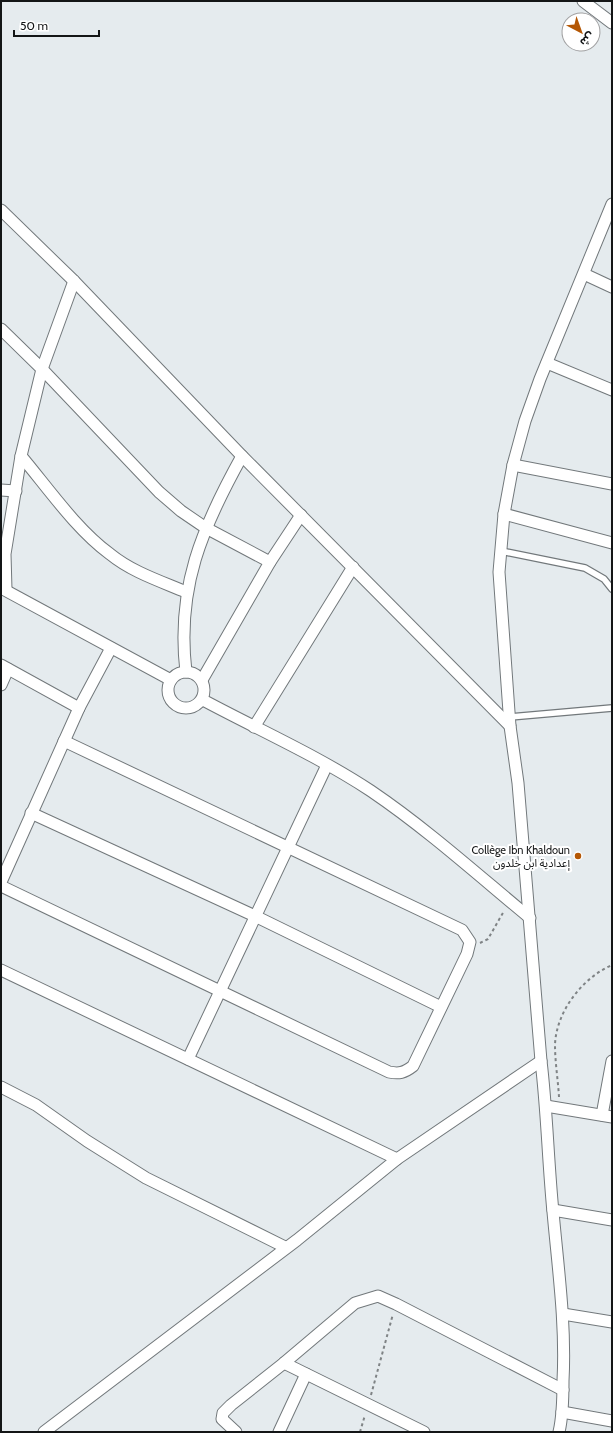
<svg xmlns="http://www.w3.org/2000/svg" width="613" height="1433" viewBox="0 0 613 1433" font-family="Cabin,'Noto Sans Arabic',sans-serif">
  <style>
    .lines { fill: none; stroke-linecap: round; stroke-linejoin: round }
    .service-casing { stroke: #72787b; stroke-width: 8 }
    .minor-casing { stroke: #72787b; stroke-width: 13 }
    .path { stroke: #7f8385; stroke-width: 2; stroke-dasharray: 3 3; stroke-linecap: butt }
    .service { stroke: #fff; stroke-width: 5.5 }
    .minor { stroke: #fff; stroke-width: 11 }
    .poi-dot { fill: #b45704; stroke: #fff; stroke-width: 1.5 }
    .labels { text-anchor: middle; stroke-width: 4; stroke-linejoin: round; paint-order: stroke }
    .poi-label { font-size: 11px; fill: #131516; stroke: #fff; text-anchor: end }
  </style>
  <rect width="100%" height="100%" fill="#e5ebee"/>
  <g class="lines">
    <g class="service-casing">
      <g id="service">
        <path d="M501,551l84,17 19,11 8,10"/>
        <path d="M510,717l102,-9"/>
      </g>
    </g>
    <g class="minor-casing">
      <g id="minor">
        <path d="M583,1l29,22"/>
        <path d="M1,210l73,71 168,175 268,270"/>
        <path d="M584,274l28,13"/>
        <path d="M1,329l41,40 117,123 22,19 25,17 64,34"/>
        <path d="M547,363l65,27"/>
        <path d="M21,456c27,32 55,73 89,98 22,18 50,27 76,38"/>
        <path d="M513,465l99,19"/>
        <path d="M1,490l15,1"/>
        <path d="M504,514l108,29"/>
        <path d="M1,588l170,92"/>
        <path d="M6,590l-1,-36 16,-98 21,-87 32,-88"/>
        <path d="M1,665l78,43"/>
        <circle cx="186" cy="690" r="18"/>
        <path d="M186,672c-10,-84 16,-144 56,-216"/>
        <path d="M202,680l68,-118 31,-47"/>
        <path d="M1,685l7,-16"/>
        <path d="M203,700c56,30 115,56 168,91 56,38 107,84 159,127"/>
        <path d="M254,727l99,-160"/>
        <path d="M31,813l224,103 186,91"/>
        <path d="M1,882l78,-174 32,-60"/>
        <path d="M1,886l388,186c10,2 15,1 24,-6l54,-112 3,-12 -8,-12 -398,-189"/>
        <path d="M1,970l396,189"/>
        <path d="M188,1059l139,-294"/>
        <path d="M1,1087l35,18 51,36 59,37 139,69"/>
        <path d="M546,1106l66,11"/>
        <path d="M602,1115l10,-54"/>
        <path d="M553,1210l59,10"/>
        <path d="M563,1314l49,8"/>
        <path d="M284,1363l140,69"/>
        <path d="M562,1412l50,9"/>
        <path d="M44,1432l253,-192 100,-81 144,-98"/>
        <path d="M236,1432l-14,-13 1,-6 8,-8 53,-42 71,-60 23,-7 18,8 167,86"/>
        <path d="M279,1432l27,-58"/>
        <path d="M559,1432c4,-17 4,-34 4,-51 3,-57 -5,-113 -10,-169 -5,-51 -6,-101 -12,-151l-23,-278 -8,-57 -11,-154 5,-58 9,-49 12,-44 15,-42 72,-175"/>
      </g>
    </g>
    <g class="path">
      <path d="M480,943l8,-4 16,-28"/>
      <path d="M559,1097c-1,-17 -4,-35 -4,-52 1,-33 27,-67 57,-80"/>
      <path d="M371,1395l22,-81"/>
      <path d="M360,1432l5,-17"/>
    </g>
    <use href="#service" class="service"/>
    <use href="#minor" class="minor"/>
  </g>
  <circle class="poi-dot" cx="578" cy="856" r="4"/>
  <g class="labels">
    <g class="poi-label">
      <text x="570" y="854">Collège Ibn Khaldoun<tspan x="570" dy="13">إعدادية ابن خلدون</tspan></text>
    </g>
  </g>
  <rect width="613" height="1433" fill="none" stroke="#131516" stroke-width="4"/>
  <g transform="translate(581 32) rotate(139)"><circle r="19" fill="#ffffff" stroke="#a1a1a2"/>
  <path d="M0-3L7 15L0 10L-7 15Z" fill="#b45704"/>
  <text y="-6" font-size="11" font-weight="bold" text-anchor="middle" fill="#131516">ش</text>
  </g>
  <path d="M14 30v6h85v-6" fill="none" stroke="#131516" stroke-width="2"/>
  <text x="20" y="30" font-size="12" fill="#131516" stroke="#ffffff" stroke-width="3" paint-order="stroke">50 m</text>
</svg>
